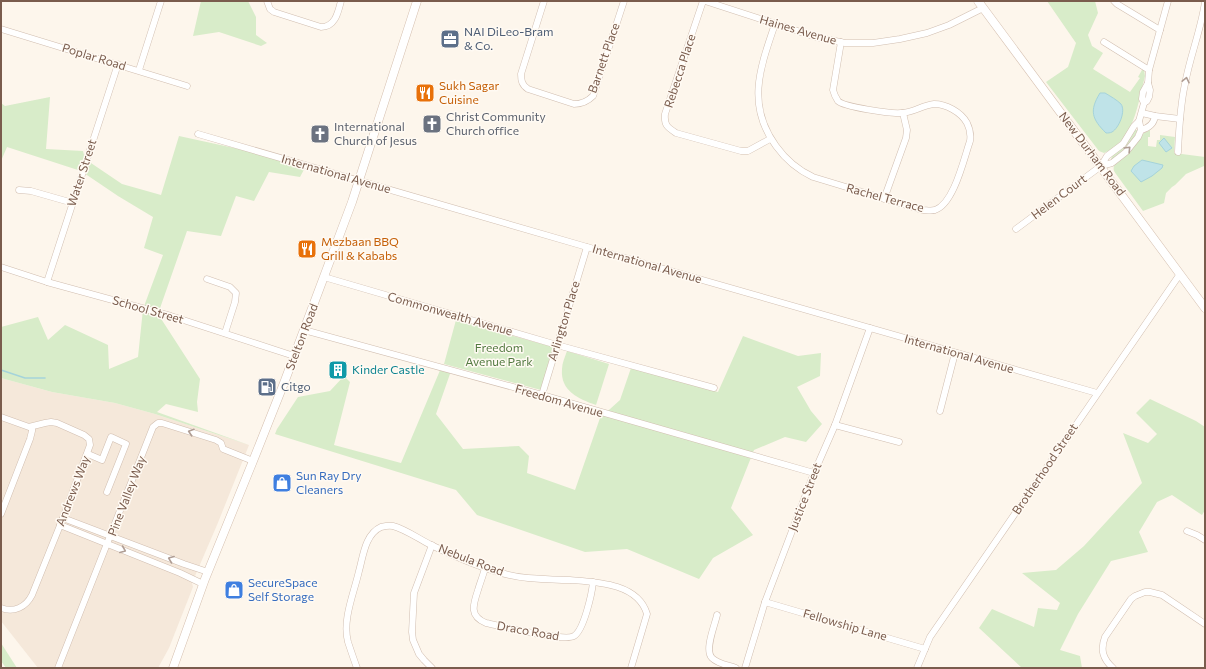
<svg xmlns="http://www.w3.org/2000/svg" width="1206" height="669" viewBox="0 0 1206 669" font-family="Commissioner,sans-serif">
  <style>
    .residential { fill: #f5e8da }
    .green { fill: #d8ecc9 }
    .water { fill: #bfe3e8; stroke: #a5d3da }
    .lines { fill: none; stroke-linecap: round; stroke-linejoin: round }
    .stream { stroke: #a5d3da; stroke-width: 1.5 }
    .minor-casing { stroke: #d1beb0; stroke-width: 7 }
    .secondary-casing { stroke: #d6c0b0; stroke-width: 9 }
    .minor { stroke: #fff; stroke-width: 6 }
    .secondary { stroke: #fff; stroke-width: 8 }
    .oneway { stroke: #af9d94 }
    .labels { text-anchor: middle; stroke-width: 3; stroke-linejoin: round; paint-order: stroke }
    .street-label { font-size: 12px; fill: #7a5c4d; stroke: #fffaf3 }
    .service-label { font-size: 12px; fill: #4e5e75; stroke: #fffaf3; text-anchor: start }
    .food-label { font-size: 12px; fill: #c56008; stroke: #fffaf3; text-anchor: start }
    .worship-label { font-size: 12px; fill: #5b616d; stroke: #fffaf3; text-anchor: start }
    .park-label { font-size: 12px; fill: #537a41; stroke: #fffaf3 }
    .culture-label { font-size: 12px; fill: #0d838f; stroke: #fffaf3; text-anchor: start }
    .shop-label { font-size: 12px; fill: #366cbe; stroke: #fffaf3; text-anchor: start }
  </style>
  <rect width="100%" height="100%" fill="#fdf6ec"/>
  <path class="residential" d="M1,378l51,14 63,11 40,11 94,31 -32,80 -25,58 1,4 -24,61 -11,20h-120l-37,-47z"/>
  <g class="green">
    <path d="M201,1h47l8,16v18l11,8 -6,3 -42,-14 -26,4z"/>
    <path d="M1047,1h48l3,12 -10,22 4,11 11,7 -10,16 37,23 10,-14 -2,-1 4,-7h2l1,6c-7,27 -11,66 -41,77l-5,-2 -53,-69 22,-15 8,-24z"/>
    <path d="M50,97l-4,52 37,2 2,8 37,25 39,11 18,-59 128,28 -7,13 -31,-5 -15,29 -18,-5 -15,40 -34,-5 -29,83 42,65 -3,23 1,10 -32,-8 -9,8 92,33 -94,-31 -40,-11 -63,-11 -51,-14v-51l37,-10 10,23 17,-15 43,20 1,24 29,-12 5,-48 20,-54 -19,-7 9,-31 -35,-21 -37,-25 -74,-24 -6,14v-58l4,3z"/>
    <path d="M1135,130h3c-6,13 -14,20 -25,29h-2l1,-3c10,-7 17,-15 23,-26z"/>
    <path d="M1150,130v7h-2v9l8,1 1,-7h3v-5l15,2 -1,16 31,4 -1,9 -18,8 -11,11 -3,2 -6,6 -2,10 -21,8 -27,-37c-3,-4 -3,-6 -1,-10l25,-29z"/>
    <path d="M456,320l97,27 -12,43 -97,-26z"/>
    <path d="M743,336l55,20 23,-3 -1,23 -23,11 14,24 11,13 -16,18 -21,-5 -31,13 -23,58 22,27 -40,23 -14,21 -72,-30 -42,3 -108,-37 -21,-25 -181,-56 2,-5 21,-32 32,-6 14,-15 6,6 -16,63 67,18 40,-95 10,3 -15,43 27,35 56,-3 10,10 -2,17 48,17 25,-72 20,-18 11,-32 87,24z"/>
    <path d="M567,351l42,13 -13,41c-17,-6 -36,-14 -34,-36 0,-6 3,-12 5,-18z"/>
    <path d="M1150,399l46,22 9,6v83l-3,5 -30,-20 -15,7 -18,30 9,20 -37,9 -33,53 -18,36 20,6 2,12h-60l-43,-40 13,-19 42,18 4,-19 19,2 3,-7 -38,-30 34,-3 28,-24 58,-63 -19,-50 25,10 9,-9 -21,-21z"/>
    <path d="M1,643l16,25h-11l-5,-7z"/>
  </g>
  <g class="water">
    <path d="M1100,93h5c5,3 12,7 16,11 5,7 -2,24 -9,28 -2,1 -4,1 -6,1 -14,-14 -17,-22 -6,-40z"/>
    <path d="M1164,138l8,10 -6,4 -7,-9z"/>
    <path d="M1142,160l21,5 -1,3 -10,8 -11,6 -10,-11 3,-5z"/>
  </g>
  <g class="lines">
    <path class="stream" d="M1,370l24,8h20"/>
    <g class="minor-casing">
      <g id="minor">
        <path d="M267,1l3,8 4,3 47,15c14,0 17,-14 20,-26"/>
        <path d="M544,1l-23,73c0,7 1,11 7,15l46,15c8,0 13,-2 19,-8l31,-95"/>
        <path d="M703,1l-38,113c-1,11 2,13 11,19l65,18h7l22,-12"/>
        <path d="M705,1l111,36 29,6h28l27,-4 27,-6 22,-8 34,-17"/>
        <path d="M1114,1l3,3 43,26"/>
        <path d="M775,24c-15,44 -29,81 1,122 10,14 22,24 37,31l109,33c4,0 9,1 13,0 19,-6 29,-52 35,-69 1,-6 0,-12 -3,-18 -6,-11 -21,-19 -33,-19 -11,1 -22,9 -33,9 -9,1 -57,-6 -63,-12 -2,-3 -4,-7 -5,-11l8,-48"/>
        <path d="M1,29l186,57"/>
        <path d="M1104,42l45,28"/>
        <path d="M139,70l22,-69"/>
        <path d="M1144,103l3,-2 2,-4 1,-7 -2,-7 1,-13 19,-69"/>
        <path d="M1142,113l13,3 25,3"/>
        <path d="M1141,130c8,-2 13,-6 14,-14"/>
        <path d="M198,134l389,113 510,146"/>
        <path d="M1178,152c1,-23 2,-46 7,-68 5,-28 16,-54 20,-82"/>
        <path d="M1101,166l11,-3 14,-11 12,-15 3,-7 -2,-9 5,-18 -2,-4 1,-7 5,-9"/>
        <path d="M19,190l12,1 42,12"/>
        <path d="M884,199l22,-61 1,-8 -4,-17"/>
        <path d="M1016,229l85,-63 6,-10 16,-12 11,-18 5,-5"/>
        <path d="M1,267l46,15 124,34 123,40"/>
        <path d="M324,277l233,68 157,43"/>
        <path d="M207,279l23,8 6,6 -1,9 -10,31"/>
        <path d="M47,282l71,-218"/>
        <path d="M304,330l238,65 272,78"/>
        <path d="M542,395l45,-148"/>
        <path d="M940,411l15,-58"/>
        <path d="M1,417l28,10 16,-4 6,-1 6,1 27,12 5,4 1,6 -27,73 -31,77c-6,12 -18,18 -31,13"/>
        <path d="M835,425l64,17"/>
        <path d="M88,454l14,6 9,-23 15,7 -19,48"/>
        <path d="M1,514l29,-75 2,-8v-4"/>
        <path d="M63,518l121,46 24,8"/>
        <path d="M60,525l120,48 23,11"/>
        <path d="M1187,531l10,4 8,5"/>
        <path d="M432,545l-18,48 -2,39 1,8 6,14 5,6 8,8"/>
        <path d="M485,568c-2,8 -5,15 -7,22 -5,15 -9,26 8,33 15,3 78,19 88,13 10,-6 18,-43 19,-54"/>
        <path d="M765,602l160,47"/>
        <path d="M717,615c-2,10 -13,35 -5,43 6,6 16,7 24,10"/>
        <path d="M58,668l95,-241 5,-4h4l54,17 5,3 2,6 30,12"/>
        <path d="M357,668c-3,-8 -6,-17 -9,-26 -6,-22 6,-49 11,-71 4,-14 6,-37 22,-44 4,-1 8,-2 12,-1 12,3 26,13 38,19 27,13 67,31 97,33 14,1 28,2 42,2 26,2 68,3 77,34l-16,54"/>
        <path d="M745,668l20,-66 49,-129 21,-48 35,-97"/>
        <path d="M917,668l13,-31 250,-363"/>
        <path d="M1113,668c-10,-9 -13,-18 -8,-31l26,-38 4,-3 10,-4h5l12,3 43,29"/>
      </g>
    </g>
    <g class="secondary-casing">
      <g id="secondary">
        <path d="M978,1l227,307"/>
        <path d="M173,668l32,-89 48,-118 31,-78 68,-181 65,-201"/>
      </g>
    </g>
    <use href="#minor" class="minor"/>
    <use href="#secondary" class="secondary"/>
  </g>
  <defs><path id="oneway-chevron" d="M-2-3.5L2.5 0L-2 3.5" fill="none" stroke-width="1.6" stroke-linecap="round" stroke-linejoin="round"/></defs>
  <g class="oneway">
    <use href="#oneway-chevron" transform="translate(1186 80) rotate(-78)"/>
    <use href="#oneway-chevron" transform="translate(1128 149) rotate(-46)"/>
    <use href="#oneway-chevron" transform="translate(191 432) rotate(-162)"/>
    <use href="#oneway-chevron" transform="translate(123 550) rotate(22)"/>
    <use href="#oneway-chevron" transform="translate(171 559) rotate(-159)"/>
  </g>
  <defs>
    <g id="office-square" transform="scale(1)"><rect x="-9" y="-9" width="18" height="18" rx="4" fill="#5c6f8a" stroke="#fffaf3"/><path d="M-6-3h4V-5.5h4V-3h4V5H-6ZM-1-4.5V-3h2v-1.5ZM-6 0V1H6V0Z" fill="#fff"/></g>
    <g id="restaurant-square" transform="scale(1)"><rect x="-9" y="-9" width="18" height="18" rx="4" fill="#e8710a" stroke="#fffaf3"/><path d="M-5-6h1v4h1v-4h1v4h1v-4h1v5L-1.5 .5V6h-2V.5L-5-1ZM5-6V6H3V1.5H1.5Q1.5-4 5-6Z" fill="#fff"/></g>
    <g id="church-square" transform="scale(1)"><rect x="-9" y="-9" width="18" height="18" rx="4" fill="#6b7280" stroke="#fffaf3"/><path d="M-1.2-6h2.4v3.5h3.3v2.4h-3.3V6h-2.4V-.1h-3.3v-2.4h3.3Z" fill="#fff"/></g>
    <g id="building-square" transform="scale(1)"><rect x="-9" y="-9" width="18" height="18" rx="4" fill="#0f9aa8" stroke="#fffaf3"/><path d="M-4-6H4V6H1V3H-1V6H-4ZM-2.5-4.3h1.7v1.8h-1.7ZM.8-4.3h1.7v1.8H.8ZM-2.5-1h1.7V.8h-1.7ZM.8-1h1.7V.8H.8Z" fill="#fff"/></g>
    <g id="fuel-square" transform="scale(1)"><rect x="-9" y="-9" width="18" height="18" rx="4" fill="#5c6f8a" stroke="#fffaf3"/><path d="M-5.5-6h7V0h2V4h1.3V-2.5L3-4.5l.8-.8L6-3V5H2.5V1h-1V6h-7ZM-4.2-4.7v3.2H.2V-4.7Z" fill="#fff"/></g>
    <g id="shop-square" transform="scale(1)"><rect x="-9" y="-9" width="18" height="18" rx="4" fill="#3f7fe0" stroke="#fffaf3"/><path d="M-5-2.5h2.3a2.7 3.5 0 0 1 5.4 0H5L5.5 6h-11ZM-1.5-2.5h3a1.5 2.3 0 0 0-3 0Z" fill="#fff"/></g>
  </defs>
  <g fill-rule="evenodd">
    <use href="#office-square" x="450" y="39"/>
    <use href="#restaurant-square" x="425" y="93"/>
    <use href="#church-square" x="432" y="124"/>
    <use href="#church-square" x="320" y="134"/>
    <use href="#restaurant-square" x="307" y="249"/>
    <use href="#building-square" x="338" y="370"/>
    <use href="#fuel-square" x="267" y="387"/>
    <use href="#shop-square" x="282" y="483"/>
    <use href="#shop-square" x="234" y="590"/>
  </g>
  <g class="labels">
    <g class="street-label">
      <text transform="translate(798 30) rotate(16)" y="4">Haines Avenue</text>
      <text transform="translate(94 57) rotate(17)" y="4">Poplar Road</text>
      <text transform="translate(604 58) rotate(-71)" y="4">Barnett Place</text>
      <text transform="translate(680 71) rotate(-72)" y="4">Rebecca Place</text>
      <text transform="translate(1092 154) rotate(53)" y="4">New Durham Road</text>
      <text transform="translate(82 173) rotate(-72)" y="4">Water Street</text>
      <text transform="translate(336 174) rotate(16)" y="4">International Avenue</text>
      <text transform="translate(1059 197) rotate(-37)" y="4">Helen Court</text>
      <text transform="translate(885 198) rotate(15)" y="4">Rachel Terrace</text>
      <text transform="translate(647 264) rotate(16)" y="4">International Avenue</text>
      <text transform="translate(148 310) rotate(16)" y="4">School Street</text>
      <text transform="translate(450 314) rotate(16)" y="4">Commonwealth Avenue</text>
      <text transform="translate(564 321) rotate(-73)" y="4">Arlington Place</text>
      <text transform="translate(302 337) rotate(-69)" y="4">Stelton Road</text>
      <text transform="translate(959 354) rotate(16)" y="4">International Avenue</text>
      <text transform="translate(559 401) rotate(16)" y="4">Freedom Avenue</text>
      <text transform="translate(1045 469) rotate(-56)" y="4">Brotherhood Street</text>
      <text transform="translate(73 491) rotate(-69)" y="4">Andrews Way</text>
      <text transform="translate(127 496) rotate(-69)" y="4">Pine Valley Way</text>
      <text transform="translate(805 497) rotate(-69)" y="4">Justice Street</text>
      <text transform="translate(471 560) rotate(21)" y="4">Nebula Road</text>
      <text transform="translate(845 625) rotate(16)" y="4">Fellowship Lane</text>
      <text transform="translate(528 631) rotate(10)" y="4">Draco Road</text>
    </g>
    <g class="service-label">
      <text x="464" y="36">NAI DiLeo-Bram<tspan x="464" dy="14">&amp; Co.</tspan></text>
      <text x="281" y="391">Citgo</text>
    </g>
    <g class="food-label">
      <text x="439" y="90">Sukh Sagar<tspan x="439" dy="14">Cuisine</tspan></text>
      <text x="321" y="246">Mezbaan BBQ<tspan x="321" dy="14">Grill &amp; Kababs</tspan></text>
    </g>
    <g class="worship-label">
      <text x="446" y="121">Christ Community<tspan x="446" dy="14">Church office</tspan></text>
      <text x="334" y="131">International<tspan x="334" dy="14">Church of Jesus</tspan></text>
    </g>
    <g class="park-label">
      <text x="499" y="352">Freedom<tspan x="499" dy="14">Avenue Park</tspan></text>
    </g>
    <g class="culture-label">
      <text x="352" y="374">Kinder Castle</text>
    </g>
    <g class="shop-label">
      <text x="296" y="480">Sun Ray Dry<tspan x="296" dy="14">Cleaners</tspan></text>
      <text x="248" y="587">SecureSpace<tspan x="248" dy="14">Self Storage</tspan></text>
    </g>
  </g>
  <rect width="1206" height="669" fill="none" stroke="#7a5c4d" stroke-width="4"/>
</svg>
